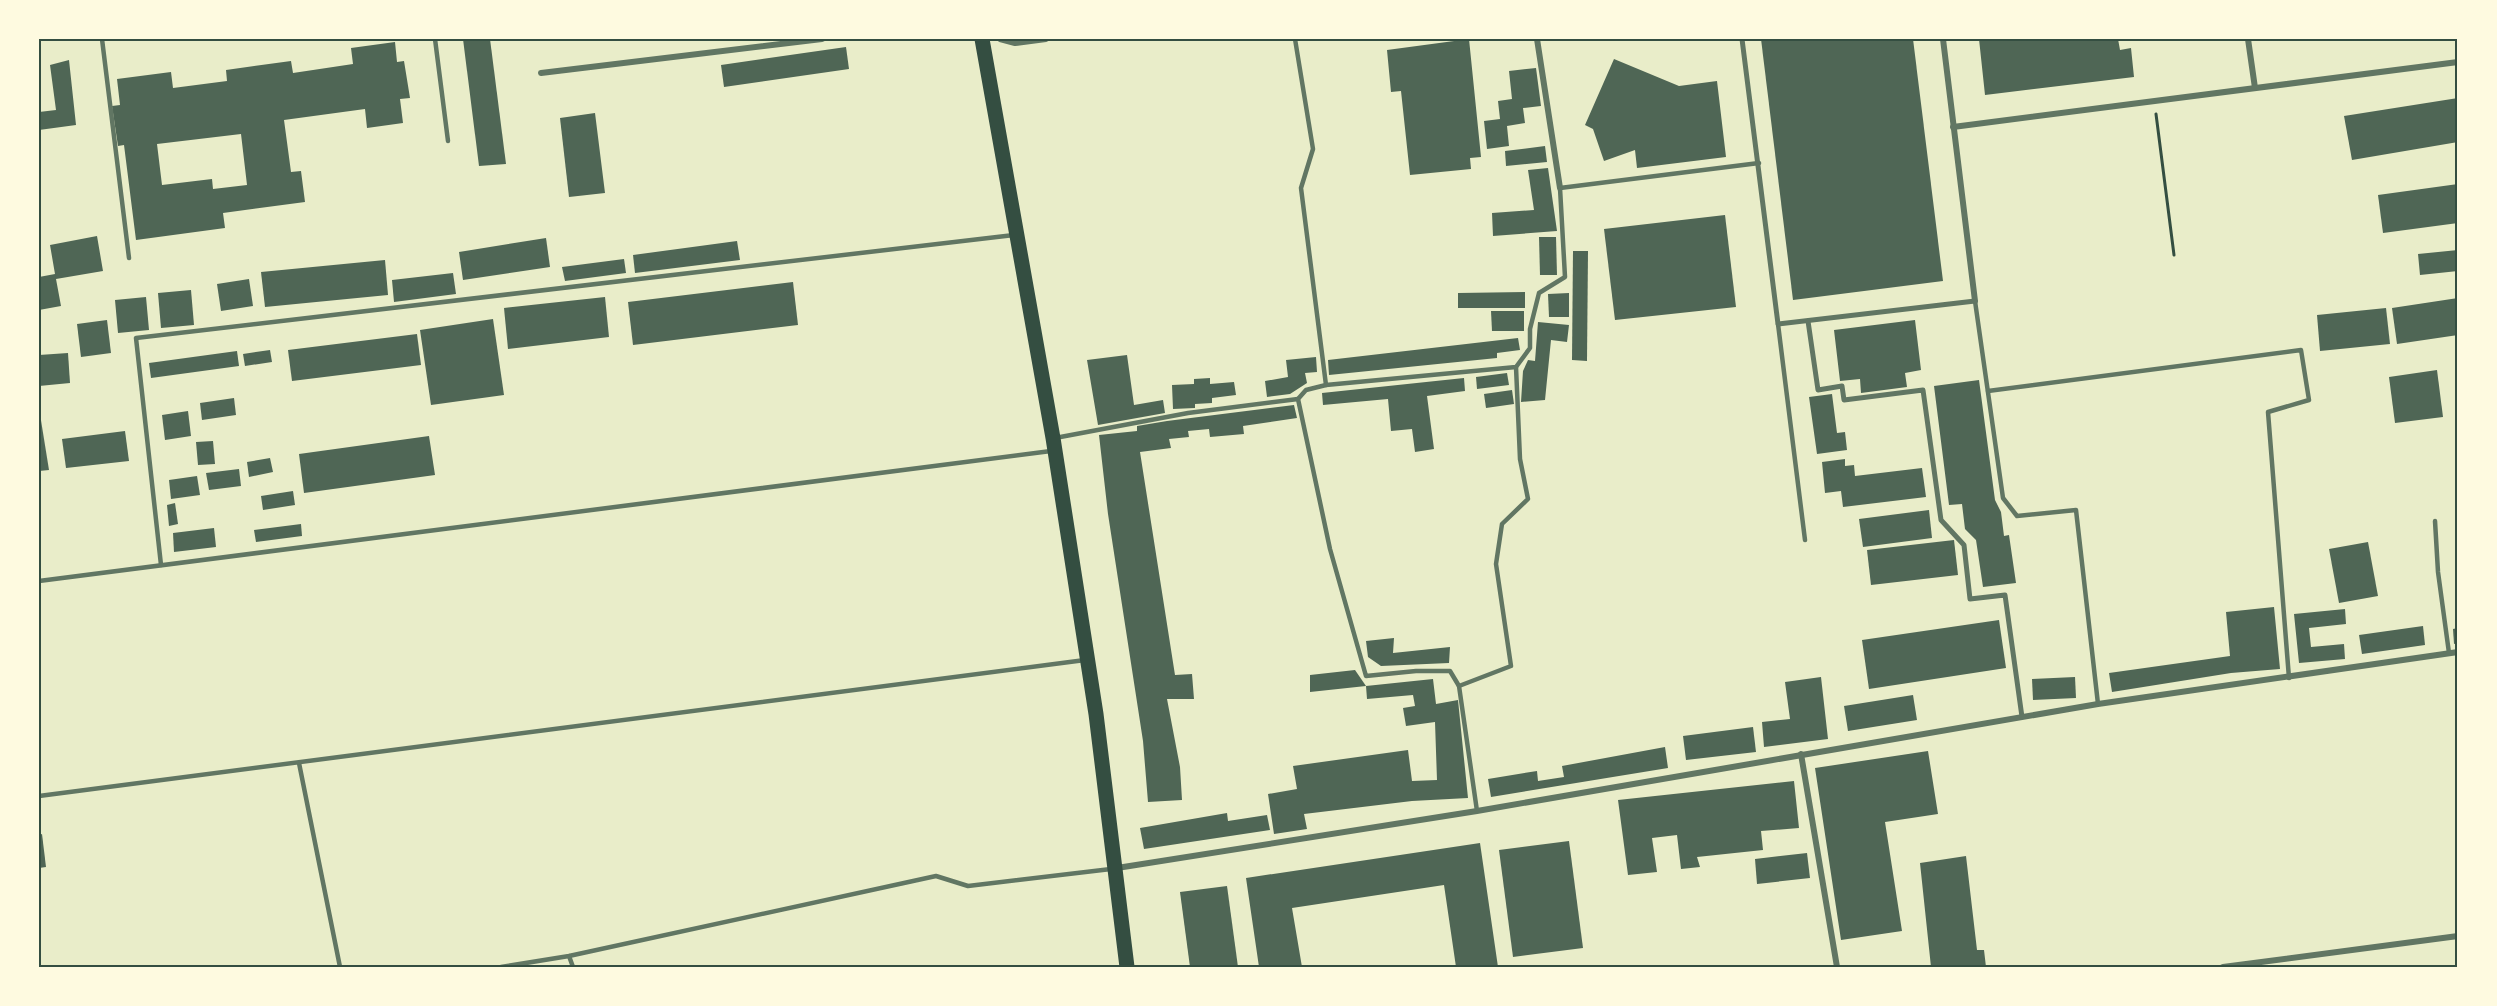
<svg xmlns="http://www.w3.org/2000/svg" width="2497" height="1006" viewBox="0 0 2497 1006" font-family="Signika,sans-serif">
  <style>
    .building { fill: #4f6655; fill-rule: evenodd }
    .lines { fill: none; stroke-linecap: round; stroke-linejoin: round }
    .path { stroke: #344e41; stroke-width: 3 }
    .service { stroke: #617663; stroke-width: 4.5 }
    .pedestrian { stroke: #617663; stroke-width: 5 }
    .minor { stroke: #617663; stroke-width: 6 }
    .primary { stroke: #344e41; stroke-width: 15 }
    .neatline { fill: none; stroke: #344e41; stroke-width: 2 }
  </style>
  <rect width="100%" height="100%" fill="#e9edc9"/>
  <g class="building">
    <path d="M463,39h27l16,125 -27,2z"/>
    <path d="M1469,39l12,118 -11,1 1,11 -61,6 -9,-84 -10,1 -4,-42z"/>
    <path d="M1761,39h152l30,242 -150,19z"/>
    <path d="M1979,39h139l2,11 11,-2 3,29 -149,18z"/>
    <path d="M395,42l2,20 7,-1 6,37 -10,1 3,24 -36,5 -2,-19 -81,11 7,52 10,-1 4,31 -82,11 2,15 -89,12 -12,-95 -6,1 -6,-40 8,-1 -3,-26 54,-7 2,16 54,-7 -1,-11 65,-9 2,12 60,-9 -2,-16zM241,134l6,51 -34,4 -1,-10 -50,6 -5,-41z"/>
    <path d="M846,47l3,22 -125,18 -3,-22z"/>
    <path d="M1614,59l65,27 38,-5 9,76 -89,11 -2,-18 -31,11 -11,-32 -8,-4z"/>
    <path d="M69,60l7,65 -37,5v-18l17,-2 -6,-45z"/>
    <path d="M1536,68l5,38 -18,2 2,15 -18,3 2,20 -22,3 -3,-28 16,-2 -2,-18 14,-2 -3,-28z"/>
    <path d="M2458,98v44l-106,18 -8,-44z"/>
    <path d="M595,113l10,80 -36,4 -9,-79z"/>
    <path d="M1545,146l2,16 -41,4 -1,-15z"/>
    <path d="M1548,168l9,63 -64,5 -1,-23 42,-3 -6,-40z"/>
    <path d="M2458,184v39l-75,10 -5,-38z"/>
    <path d="M1725,215l11,92 -121,13 -11,-91z"/>
    <path d="M97,236l6,35 -47,8 5,27 -22,4v-33l16,-3 -5,-29z"/>
    <path d="M1539,237h17l1,38h-17z"/>
    <path d="M546,238l4,29 -87,13 -4,-28z"/>
    <path d="M737,241l3,19 -105,13 -2,-18z"/>
    <path d="M2458,250v21l-38,4 -2,-21z"/>
    <path d="M1573,251h15l-1,110 -15,-1z"/>
    <path d="M624,259l2,14 -61,8 -3,-14z"/>
    <path d="M385,260l3,35 -123,12 -4,-35z"/>
    <path d="M453,273l3,21 -62,8 -2,-22z"/>
    <path d="M249,279l4,27 -32,5 -4,-27z"/>
    <path d="M793,282l5,43 -165,20 -5,-43z"/>
    <path d="M191,290l3,35 -33,3 -3,-35z"/>
    <path d="M1525,292v16h-67v-15z"/>
    <path d="M1569,293v24h-20l-1,-23z"/>
    <path d="M146,297l3,33 -31,3 -3,-33z"/>
    <path d="M605,297l4,40 -101,12 -4,-41z"/>
    <path d="M2458,298v37l-61,9 -5,-36z"/>
    <path d="M2386,308l4,36 -70,7 -3,-36z"/>
    <path d="M1491,311h33v20h-32z"/>
    <path d="M493,319l11,76 -73,10 -11,-75z"/>
    <path d="M107,320l4,33 -30,4 -4,-33z"/>
    <path d="M1915,320l6,50 -16,3 2,14 -46,6 -1,-14 -20,2 -6,-51z"/>
    <path d="M1538,322l31,3 -2,17 -16,-2 -6,60 -24,2 2,-31 5,-11 7,1z"/>
    <path d="M417,334l4,31 -129,16 -4,-31z"/>
    <path d="M1518,338l2,12 -23,3v5l-168,17 -1,-15z"/>
    <path d="M270,350l2,12 -27,4 -2,-12z"/>
    <path d="M237,351l2,15 -88,12 -2,-15z"/>
    <path d="M68,353l2,30 -31,3v-31z"/>
    <path d="M1127,355l7,50 29,-5 2,13 -67,12 -11,-65z"/>
    <path d="M1316,357l1,15 -12,1 2,10 -17,11 -23,3 -2,-16 23,-4 -2,-17z"/>
    <path d="M2437,370l6,47 -48,6 -6,-46z"/>
    <path d="M1507,373l2,12 -32,4 -1,-12z"/>
    <path d="M1210,378v6l24,-2 2,13 -24,3v5l-17,1v4l-22,1 -1,-24 22,-1v-5z"/>
    <path d="M1464,378l1,13 -38,5 7,53 -19,3 -3,-23 -21,2 -3,-32 -65,6 -1,-12z"/>
    <path d="M1979,380l16,120 6,12 3,24 5,-1 7,48 -33,4 -7,-47 -11,-11 -3,-25 -13,1 -15,-119z"/>
    <path d="M1512,390l2,14 -28,4 -2,-14z"/>
    <path d="M1832,394l5,39 8,-1 2,18 -30,4 -8,-57z"/>
    <path d="M234,398l2,17 -34,5 -2,-17z"/>
    <path d="M1294,405l3,13 -54,8 1,8 -34,3 -1,-8 -21,2 1,6 -20,2 2,9 -31,4 35,223 17,-1 2,25h-27l13,68 2,33 -34,2 -5,-61 -35,-227 -9,-79 38,-4v-5l30,-5z"/>
    <path d="M39,408l10,62 -10,1z"/>
    <path d="M188,411l3,25 -26,4 -3,-25z"/>
    <path d="M125,431l4,30 -63,7 -4,-29z"/>
    <path d="M429,436l6,39 -131,18 -5,-39z"/>
    <path d="M213,441l2,23 -17,1 -2,-23z"/>
    <path d="M270,458l3,14 -24,5 -2,-15z"/>
    <path d="M1845,459v7l9,-1 1,11 67,-8 4,29 -83,10 -2,-16 -16,2 -3,-31z"/>
    <path d="M239,469l2,17 -32,4 -3,-17z"/>
    <path d="M197,476l3,19 -29,4 -2,-19z"/>
    <path d="M293,491l2,14 -32,5 -2,-14z"/>
    <path d="M175,503l3,21 -9,2 -2,-21z"/>
    <path d="M1929,510l3,28 -69,9 -4,-28z"/>
    <path d="M301,524l1,12 -46,6 -2,-12z"/>
    <path d="M214,528l2,19 -42,5 -1,-19z"/>
    <path d="M1954,540l4,35 -87,10 -4,-35z"/>
    <path d="M2368,542l10,54 -39,7 -10,-54z"/>
    <path d="M2274,607l6,62 -49,4 -119,19 -3,-19 121,-17 -4,-44z"/>
    <path d="M2345,609l1,15 -37,4 2,19 33,-3 1,15 -46,4 -5,-49z"/>
    <path d="M1999,620l7,48 -137,21 -7,-49z"/>
    <path d="M2423,626l2,19 -63,9 -3,-19z"/>
    <path d="M2458,628v15l-4,1 -1,-15z"/>
    <path d="M1394,638l-1,15 57,-6 -1,16 -68,3 -13,-9 -2,-16z"/>
    <path d="M1355,670l11,16 67,-7 3,25 22,-4 10,98 -56,3 -108,13 3,15 -33,5 -6,-40 29,-5 -4,-23 115,-16 4,31 25,-1 -2,-58 -29,4 -3,-18 12,-2 -2,-11 -46,4 -1,-13 -56,6v-17z"/>
    <path d="M1821,677l7,62 -64,8 -2,-25 28,-3 -5,-37z"/>
    <path d="M2075,677l1,21 -43,2 -1,-21z"/>
    <path d="M1913,695l4,25 -69,11 -4,-25z"/>
    <path d="M1753,727l3,25 -70,8 -3,-24z"/>
    <path d="M1665,747l3,21 -177,29 -3,-18 49,-8 1,10 26,-4 -2,-11z"/>
    <path d="M1928,751l10,63 -53,8 17,109 -61,9 -26,-172z"/>
    <path d="M1794,781l5,47 -38,3 2,19 -66,7 3,10 -19,2 -4,-34 -25,3 5,34 -29,3 -10,-75z"/>
    <path d="M1227,813l1,8 39,-6 3,15 -126,19 -4,-21z"/>
    <path d="M42,834l4,33 -7,1v-33z"/>
    <path d="M1569,841l14,107 -70,9 -14,-107z"/>
    <path d="M1480,843l18,124h-42l-12,-82 -152,23 10,59h-43l-13,-89z"/>
    <path d="M1807,853l3,25 -53,6 -2,-25z"/>
    <path d="M1966,856l11,94h7l2,17h-55l-11,-104z"/>
    <path d="M1227,886l11,81h-48l-10,-75z"/>
  </g>
  <g class="lines">
    <path class="path" d="M2156,114l18,141"/>
    <g class="service">
      <path d="M102,39l27,219"/>
      <path d="M435,39l13,102"/>
      <path d="M1295,39l18,110 -12,39 25,197 -20,5 -8,9 32,150 36,127 50,-5h34l9,15 18,125"/>
      <path d="M1975,301l28,197 14,18 59,-6 22,194"/>
      <path d="M1778,324l27,216"/>
      <path d="M1326,385l190,-18 14,-19v-19l9,-36 26,-16 -5,-89 199,-25"/>
      <path d="M1988,391l313,-41 8,50 -41,12 21,266"/>
      <path d="M1055,438l133,-25 110,-14"/>
      <path d="M2435,521l3,51 11,81"/>
      <path d="M161,565l-25,-227 878,-103"/>
      <path d="M39,581l1012,-130"/>
      <path d="M1459,686l52,-20 -15,-102 6,-40 26,-25 -8,-40 -4,-92"/>
      <path d="M299,763l41,204"/>
      <path d="M39,796l1046,-136"/>
      <path d="M569,956l4,11"/>
      <path d="M501,967l68,-11 367,-80 32,10 143,-17"/>
    </g>
    <g class="pedestrian">
      <path d="M1742,39l36,285 197,-23"/>
      <path d="M1808,321l10,69 24,-4 2,14 79,-10 18,130 23,25 6,54 35,-4 17,122"/>
    </g>
    <g class="minor">
      <path d="M1000,39l15,4 31,-4"/>
      <path d="M1537,39l23,149"/>
      <path d="M1943,39l32,262"/>
      <path d="M2248,39l7,49"/>
      <path d="M541,73l281,-34"/>
      <path d="M1953,127l505,-65"/>
      <path d="M1801,754l36,213"/>
      <path d="M1117,868l360,-57 621,-107 360,-52"/>
      <path d="M2223,967l235,-31"/>
    </g>
    <path class="primary" d="M982,39l71,399 43,276 31,253"/>
  </g>
  <rect width="2497" height="1006" fill="none" stroke="#fefae0" stroke-width="81"/>
  <rect x="40" y="40" width="2416" height="926" class="neatline"/>
</svg>
